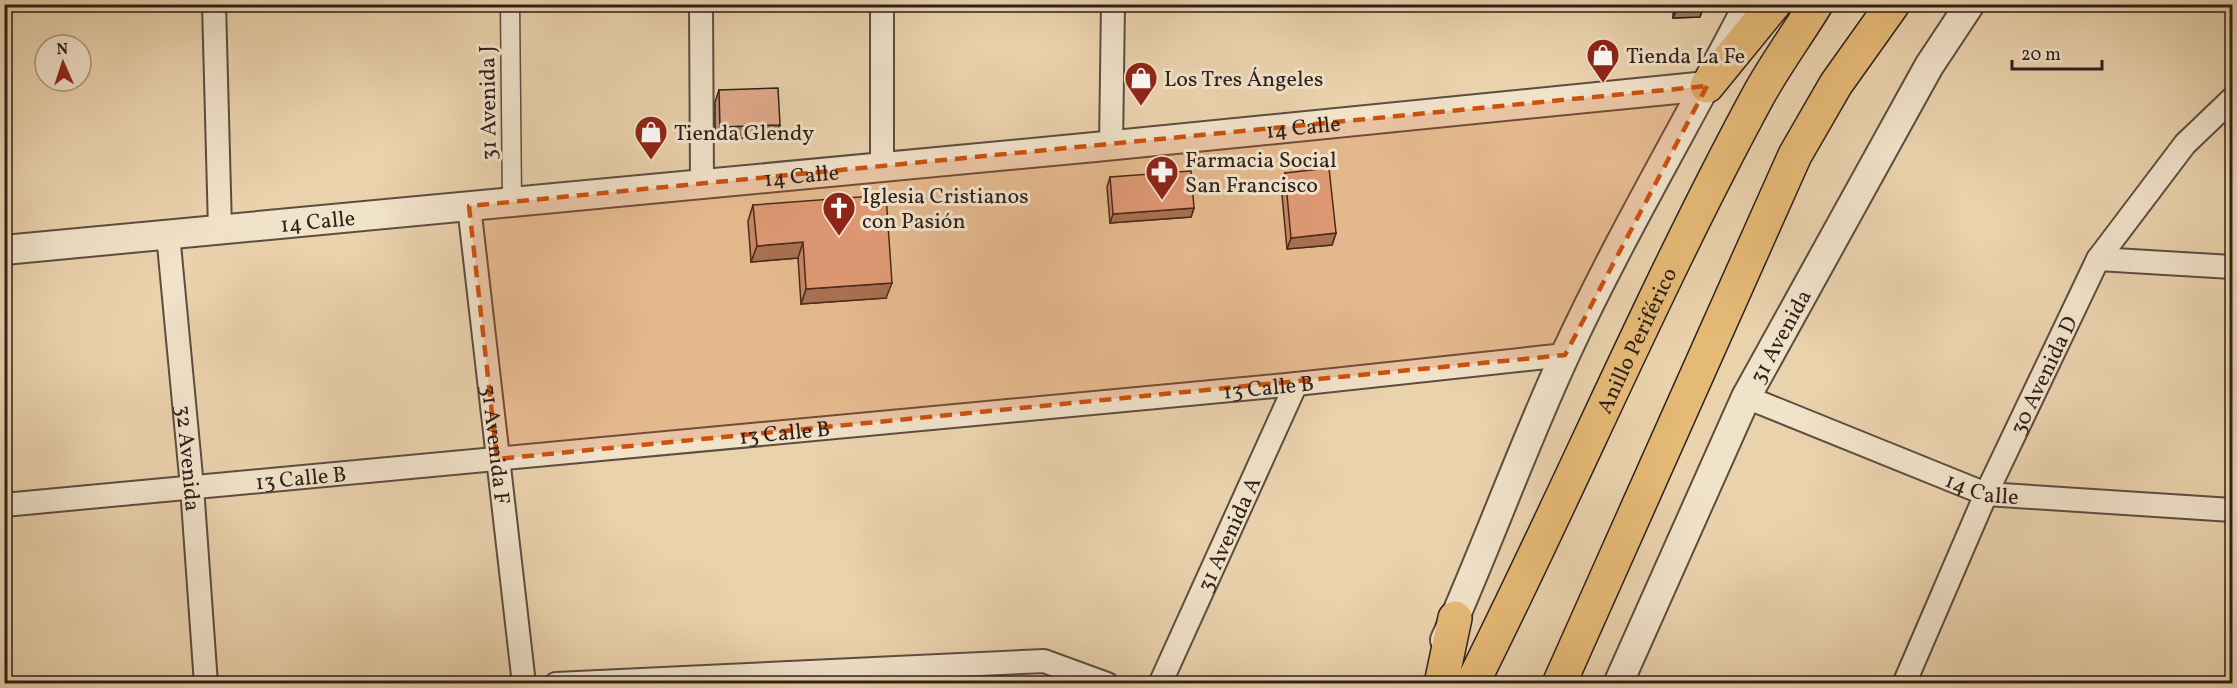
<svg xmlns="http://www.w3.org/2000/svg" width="2237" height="688" viewBox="0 0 2237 688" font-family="Vollkorn,serif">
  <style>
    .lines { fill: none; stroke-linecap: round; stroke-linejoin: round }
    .pedestrian-casing { stroke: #5c4d40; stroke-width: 21 }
    .minor-casing { stroke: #5c4d40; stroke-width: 26 }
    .tertiary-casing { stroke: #5c4d40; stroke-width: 32 }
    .trunk-casing { stroke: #2d211b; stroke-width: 36 }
    .pedestrian { stroke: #f1e2ca; stroke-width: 18 }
    .minor { stroke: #f1e2ca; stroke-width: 22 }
    .tertiary { stroke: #f1e2ca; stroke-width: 28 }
    .trunk { stroke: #e5b976; stroke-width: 33 }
    .wall { fill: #c29378; stroke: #2d211b; stroke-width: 1.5 }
    .shaded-wall { fill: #9e7862; stroke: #2d211b; stroke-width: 1.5 }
    .building { fill: #e2ab8c; stroke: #2d211b; stroke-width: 1.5 }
    .marked { fill: #cc510e; fill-opacity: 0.2; stroke: #cc510e; stroke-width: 4.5; stroke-dasharray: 12 8; stroke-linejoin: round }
    .labels { text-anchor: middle; stroke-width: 6; stroke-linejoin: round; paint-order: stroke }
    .poi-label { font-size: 22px; fill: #2d211b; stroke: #f1e2ca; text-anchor: start }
    .street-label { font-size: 22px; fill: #2d211b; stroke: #f1e2ca }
  </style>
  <rect width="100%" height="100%" fill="#ead2ad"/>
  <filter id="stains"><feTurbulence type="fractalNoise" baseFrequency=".00333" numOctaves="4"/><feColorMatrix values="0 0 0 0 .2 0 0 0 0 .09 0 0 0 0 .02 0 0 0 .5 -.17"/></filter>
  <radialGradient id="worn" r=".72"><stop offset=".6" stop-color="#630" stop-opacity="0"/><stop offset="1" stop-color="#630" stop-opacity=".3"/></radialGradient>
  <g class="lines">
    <g class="pedestrian-casing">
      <path id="pedestrian" d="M510,4l2,197"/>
    </g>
    <g class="minor-casing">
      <g id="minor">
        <path d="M214,4l6,225"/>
        <path d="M701,4l1,179"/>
        <path d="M882,4v162"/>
        <path d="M1111,145l2,-141"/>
        <path id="s1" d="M469,206l55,478"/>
        <path id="s2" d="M168,234l24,253 14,197"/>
        <path d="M2098,259l134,8"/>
        <path id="s3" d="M1746,397l240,97 246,16"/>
        <path id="s4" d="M4,505l1292,-121 269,-29"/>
        <path d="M556,684l488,-23 63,23"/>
        <path id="s5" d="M1160,684l136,-300"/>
        <path id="s6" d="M1904,684l82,-190 112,-235 87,-115 47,-45"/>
      </g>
    </g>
    <g class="tertiary-casing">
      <g id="tertiary">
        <path id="s7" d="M4,250l1091,-103 612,-61"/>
        <path d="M1445,640c42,-94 77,-192 120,-285 54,-117 120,-228 179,-342l7,-9"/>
        <path id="s8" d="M1618,684l128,-287 183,-331 41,-62"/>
      </g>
    </g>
    <g class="trunk-casing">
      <g id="trunk">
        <path d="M1707,86l67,-82"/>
        <path d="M1441,684l14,-66"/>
        <path id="s9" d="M1472,684c98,-195 182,-396 286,-588 17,-31 39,-61 58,-92"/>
        <path d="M1559,684l236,-529 41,-71 57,-80"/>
      </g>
    </g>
    <use href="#pedestrian" class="pedestrian"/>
    <use href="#minor" class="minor"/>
    <use href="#tertiary" class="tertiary"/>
    <use href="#trunk" class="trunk"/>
  </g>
  <g class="wall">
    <path d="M1673,4h31l-4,13 -27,1z"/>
    <path d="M719,90l61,35 -5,12 -60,2v-37z"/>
    <path d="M1285,173l51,60 -4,12 -45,4 -6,-65z"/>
    <path d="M1110,177l84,31 -3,9 -81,6 -3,-36z"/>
    <path d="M753,205l133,93 -85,6 -3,-46 -47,4 -3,-41z"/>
  </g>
  <g class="shaded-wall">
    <path d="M1704,5l-4,12 -27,1 5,-11z"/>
    <path d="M780,125l-5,12 -60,2 5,-12z"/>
    <path d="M1194,208l-3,9 -81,6 3,-9z"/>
    <path d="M1336,233l-4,12 -45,4 4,-11z"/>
    <path d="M803,242l-5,16 -47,4 6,-16z"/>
    <path d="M892,283l-6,15 -85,6 5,-15z"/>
  </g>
  <g class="building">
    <path d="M1678,4h26v1l-26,2z"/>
    <path d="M778,88l2,37 -60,2 -1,-37z"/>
    <path d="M1329,168l7,65 -45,5 -6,-65z"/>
    <path d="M1191,171l3,37 -81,6 -3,-37z"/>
    <path d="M886,195l6,88 -86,6 -3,-47 -46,4 -4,-41z"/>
  </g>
  <path class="marked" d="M1707,86l-142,269 -1068,104 -28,-253z"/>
  <defs>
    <g id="shop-pin" transform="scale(1.725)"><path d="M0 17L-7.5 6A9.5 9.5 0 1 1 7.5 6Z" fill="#8f2418" stroke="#f1e2ca"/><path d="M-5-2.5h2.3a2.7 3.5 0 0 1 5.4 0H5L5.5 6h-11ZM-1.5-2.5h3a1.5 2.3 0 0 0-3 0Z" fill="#fff"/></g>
    <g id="pharmacy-pin" transform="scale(1.725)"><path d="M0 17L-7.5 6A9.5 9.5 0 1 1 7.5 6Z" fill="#8f2418" stroke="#f1e2ca"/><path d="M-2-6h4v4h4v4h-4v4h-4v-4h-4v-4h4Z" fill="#fff"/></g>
    <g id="church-pin" transform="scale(1.725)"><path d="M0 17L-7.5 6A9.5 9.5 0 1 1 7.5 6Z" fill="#8f2418" stroke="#f1e2ca"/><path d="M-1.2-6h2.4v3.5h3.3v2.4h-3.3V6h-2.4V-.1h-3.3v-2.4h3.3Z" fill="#fff"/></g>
  </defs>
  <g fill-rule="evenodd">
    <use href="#shop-pin" x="1603" y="55"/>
    <use href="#shop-pin" x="1141" y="78"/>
    <use href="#shop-pin" x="651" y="132"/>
    <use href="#pharmacy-pin" x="1162" y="172"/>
    <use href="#church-pin" x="839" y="208"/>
  </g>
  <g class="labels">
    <g class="poi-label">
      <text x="1626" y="63">Tienda La Fe</text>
      <text x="1164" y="86">Los Tres Ángeles</text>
      <text x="674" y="140">Tienda Glendy</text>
      <text x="1185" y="167">Farmacia Social<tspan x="1185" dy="25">San Francisco</tspan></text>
      <text x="862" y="203">Iglesia Cristianos<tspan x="862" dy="25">con Pasión</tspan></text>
    </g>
    <g class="street-label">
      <text transform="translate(487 103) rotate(-91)" y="8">31 Avenida J</text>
      <text dy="8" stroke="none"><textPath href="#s7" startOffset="1305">14 Calle</textPath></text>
      <text dy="8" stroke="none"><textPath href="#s7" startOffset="801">14 Calle</textPath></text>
      <text dy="8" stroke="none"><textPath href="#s7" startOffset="315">14 Calle</textPath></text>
      <text dy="8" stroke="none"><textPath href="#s8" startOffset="384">31 Avenida</textPath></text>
      <text dy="8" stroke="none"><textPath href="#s9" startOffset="381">Anillo Periférico</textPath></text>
      <text dy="8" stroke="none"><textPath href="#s6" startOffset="339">30 Avenida D</textPath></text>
      <text dy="8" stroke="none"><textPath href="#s4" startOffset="1270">13 Calle B</textPath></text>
      <text dy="8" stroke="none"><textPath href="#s4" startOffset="784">13 Calle B</textPath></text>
      <text dy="8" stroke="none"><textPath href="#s1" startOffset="240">31 Avenida F</textPath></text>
      <text dy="8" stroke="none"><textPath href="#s2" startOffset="225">32 Avenida</textPath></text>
      <text dy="8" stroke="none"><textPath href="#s4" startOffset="298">13 Calle B</textPath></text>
      <text dy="8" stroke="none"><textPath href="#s3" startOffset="254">14 Calle</textPath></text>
      <text dy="8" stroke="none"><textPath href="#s5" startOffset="165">31 Avenida A</textPath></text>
    </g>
  </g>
  <rect width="2237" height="688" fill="none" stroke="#ead2ad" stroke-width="24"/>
  <rect x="6" y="6" width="2225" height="676" fill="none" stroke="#2d211b" stroke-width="3"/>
  <rect x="12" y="12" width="2213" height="664" fill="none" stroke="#2d211b" stroke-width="1.5"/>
  <g transform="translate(63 63) rotate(357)"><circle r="28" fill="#f1e2ca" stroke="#a39584" stroke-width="1.5"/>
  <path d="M0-4.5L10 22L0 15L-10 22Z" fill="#8f2418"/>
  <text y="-9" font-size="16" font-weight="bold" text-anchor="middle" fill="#2d211b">N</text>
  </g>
  <path d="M2012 60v9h90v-9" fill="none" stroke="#2d211b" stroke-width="3"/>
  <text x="2021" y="60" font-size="18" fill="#2d211b" stroke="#f1e2ca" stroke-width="4.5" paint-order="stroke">20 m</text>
  <rect width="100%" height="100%" filter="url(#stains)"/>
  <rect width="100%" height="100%" fill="url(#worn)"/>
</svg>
